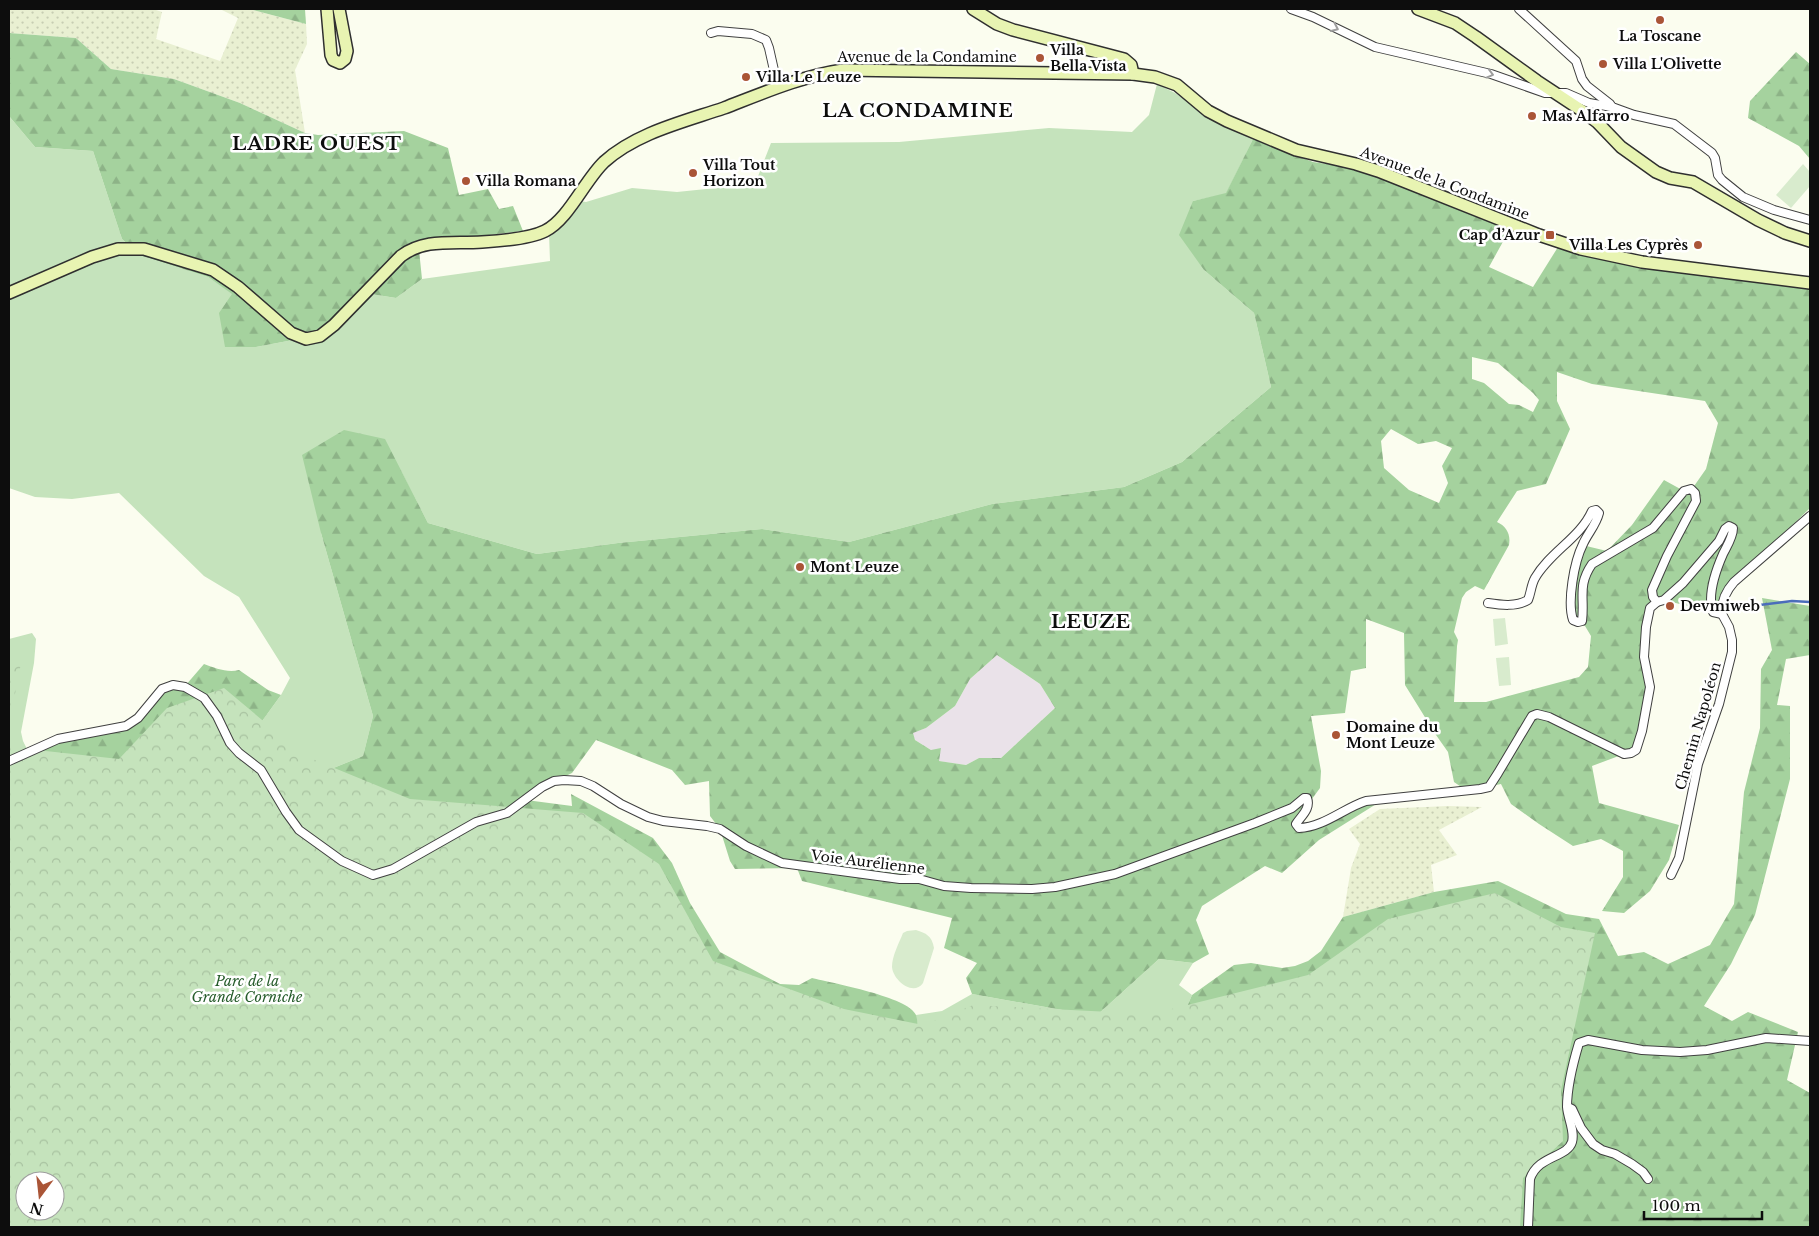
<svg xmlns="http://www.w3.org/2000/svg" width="1819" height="1236" viewBox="0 0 1819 1236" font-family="'Libre Baskerville',serif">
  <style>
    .industrial { fill: #eae2e9 }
    .farmland { fill: url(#farmland-dots) }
    .grass { fill: #c5e3bc }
    .forest { fill: url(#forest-firs); fill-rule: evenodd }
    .park { fill: url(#park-crowns); fill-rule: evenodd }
    .pitch { fill: #d8ebcd }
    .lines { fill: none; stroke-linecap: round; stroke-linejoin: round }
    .stream { stroke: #4a6cbb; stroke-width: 2.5 }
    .street-casing { stroke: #404040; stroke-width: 10 }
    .secondary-casing { stroke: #2f2f2f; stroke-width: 14 }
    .street { stroke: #fff; stroke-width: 8 }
    .secondary { stroke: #e8f4b2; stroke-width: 11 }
    .oneway { stroke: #9e9e9e }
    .poi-dot { fill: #aa5537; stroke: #fff; stroke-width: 2 }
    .labels { text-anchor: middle; stroke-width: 5; stroke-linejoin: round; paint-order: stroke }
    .poi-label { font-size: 14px; font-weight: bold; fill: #0d0d0d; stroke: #fff; text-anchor: start }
    .street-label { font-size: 14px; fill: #0d0d0d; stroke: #fff }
    .park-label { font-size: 14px; font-style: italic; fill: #265c2b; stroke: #fff }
    .district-label { font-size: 19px; font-weight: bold; letter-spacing: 1px; fill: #0d0d0d; stroke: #fff }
  </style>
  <defs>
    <pattern id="farmland-dots" width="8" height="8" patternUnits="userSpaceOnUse" patternTransform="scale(1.25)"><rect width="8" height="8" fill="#e9f0d2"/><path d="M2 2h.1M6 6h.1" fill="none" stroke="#c7cdb3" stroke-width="1.8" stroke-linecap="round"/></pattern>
    <pattern id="forest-firs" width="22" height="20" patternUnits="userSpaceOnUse" patternTransform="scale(1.25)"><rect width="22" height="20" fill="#a5d29e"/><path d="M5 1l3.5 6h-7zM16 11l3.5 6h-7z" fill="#8db387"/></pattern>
    <pattern id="park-crowns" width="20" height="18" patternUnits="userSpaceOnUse" patternTransform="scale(1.25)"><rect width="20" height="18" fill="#c5e3bc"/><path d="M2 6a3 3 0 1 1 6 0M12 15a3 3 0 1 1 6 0" fill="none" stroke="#a8c2a0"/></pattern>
  </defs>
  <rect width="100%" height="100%" fill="#fbfdef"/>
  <path class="industrial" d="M997,655l43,29 15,24 -54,50h-22l-13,7 -28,-4 -7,-11 -16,-10 -3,-7 14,-5 29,-22 15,-27z"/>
  <g class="farmland">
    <path d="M9,9h144l9,3 -6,27 64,22 18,-43 -18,-9h29l57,15 1,20 -12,26 10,63 -65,-30 -66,-24 -63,-10 -35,-31 -67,-5z"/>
    <path d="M1448,806l34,1 -43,23 18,25 -26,10 3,27 -91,25 8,-49 9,-24 -11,-15 31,-20z"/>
  </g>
  <g class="grass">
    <path d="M1157,84l18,9 49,33 29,13 -27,55 -33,7 11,69 50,43 17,74 -89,75 -58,25 -132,17 -143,38 -87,-13 -144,14 -81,11 -109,-31 -27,-52 -80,62 52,183 -10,40 -37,15 -87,-18 42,-58 9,-17 -51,-81 -35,-21 -85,-83 -47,6 -37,-2 -26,-9v-372l26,31 58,4 29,88 17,16 69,22 25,17 -8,53h31l37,-7 15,5 63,-51 25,4 26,-19 128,-18 -1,-28 31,-32 6,1 46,-14 45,4 78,-8 16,-41 128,-1 150,-14 83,4 17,-17z"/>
    <path d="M32,633l4,6 -2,24 -13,69 2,9 6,12 -20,8v-122z"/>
    <path d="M1159,959l34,4 -14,22 13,10 -42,99 -232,-59 -2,-20 26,-4 30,-17 124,22z"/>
  </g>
  <g class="forest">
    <path d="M249,9h56l1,15z"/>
    <path d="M9,33l67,5 35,31 63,10 66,24 65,30 13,2 86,-4 44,17 11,47 29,-6 11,20 14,-3 10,25 -43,5 -37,1 -25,3 4,39 -26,19 -25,-4 -35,38 -14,11 -14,2 -15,-5 -37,7h-31l-6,-34 13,-19 -24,-17 -69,-22 -17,-16 -29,-88 -58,-4 -26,-31z"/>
    <path d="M1796,52l14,12v95l-11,-13 -51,-28 2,-17z"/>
    <path d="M1253,139l60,23 27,4 24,5 147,56 -22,40 44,20 25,-40 41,12 26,5 185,24v220l-83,81 -5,19 -7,5 -51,-13 -14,8 -4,19 4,60 -14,67h-12l-32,12 7,37 80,22 -10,35 -19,31 -26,22 -22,-2 21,-34v-26l-22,-12 -28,7 -34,-22 -28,-20 -10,-20 -34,7 -13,-9 -6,-30 -12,-17 -31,-50 -1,-52 -38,-14v49l-15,3 -6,42 -34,3 10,55 -1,17 -11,15 -10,25 53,-22 29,-5 -62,39 -37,33 -17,-7 -63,40 -6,14 13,34 -16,9 -34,-4 -63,57 -124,-22 -6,-16 11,-15 -33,-15 8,-30 -150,-37 -5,-13 -62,1 -5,-8 -10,-32 -10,-13 -1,-35 -24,4 -13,-15 -76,-30 -24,33 -29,14 -17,13 46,6 -1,-12 82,44 19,25 18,40 30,49 60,32 19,1 13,-7c20,5 97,19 104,37 2,5 1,14 2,20l232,59 42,-99 42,-30 17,-2 31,5 13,-2 13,-5 13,-10 22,-34 91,-25 64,-11 68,33 33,5 19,37 26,-4 24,12 42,-19 24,-41 10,-112 16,-64 1,-59 11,-19 -10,-52 48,8v49l-24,4 -9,46 13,1v73l-35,136 -24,49 -27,42 28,15 16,-9 50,20 -11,48 23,13v134h-1733l-22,-46h-30l-16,-421 40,-17 77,-17 36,-37 23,-3 19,-22c11,4 23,9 35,6l29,20 13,5 -42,58 87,18 37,-15 10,-40 -52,-183 -19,-78 42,-25 41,9 43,84 109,31 81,-11 144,-14 87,13 143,-38 132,-17 58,-25 89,-75 -17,-74 -50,-43 -25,-35 14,-34 33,-8zM1472,357l26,6 35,30 6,7 -6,12 -14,-7 -10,-1 -25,-21 -12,-4zM1557,372l35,12 113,17 13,22 -12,46 -14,20 -8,2 -20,-11 -32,45 -25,26 -25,-6 -10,44 1,31 9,1 9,15 -3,31 -9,10 -93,25h-32l3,-56 1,-6 -4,-8 8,-34 4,-6 9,-6 9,4 25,-45c2,-11 -3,-19 -12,-23l20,-31 29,-7 24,-55 -13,-28zM1391,429l27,15 18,-3 16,7 -10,18 6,17 -9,20 -30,-13 -25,-22 -3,-27zM997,655l43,29 15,24 -54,50h-22l-13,7 -27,-4 2,-13 -10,2 -16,-10 -2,-7 13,-5 29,-22 15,-27z"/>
  </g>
  <g class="park">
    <path d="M9,663h12l-12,62z"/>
    <path d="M224,688l81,68 105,43 173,14 76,51 54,97 131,48 79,16 50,-20 178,9 157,-39 80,-56 107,-26 66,34 34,6 -34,157 2,51 -40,37 -3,49h-1511v-480l110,12 48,-51zM25,1181h30v30h-30z"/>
  </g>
  <g class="pitch">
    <path d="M1803,164l7,8v14l-19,22 -15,-13z"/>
    <path d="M1505,618l3,26 -13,2 -2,-27z"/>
    <path d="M1509,657l2,28 -12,1 -3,-28z"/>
    <path d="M916,930c10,3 16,6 18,18l-11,35c-10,14 -30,-3 -31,-16 0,-11 7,-24 11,-34l4,-2z"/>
  </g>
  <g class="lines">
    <path class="stream" d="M1727,609l65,-8 18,1"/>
    <g class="street-casing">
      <g id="street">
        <path d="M1291,9l22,8 62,30 116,27 54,19h21l23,10 23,4"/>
        <path d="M1519,9l57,52 6,18 5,7 23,18 2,3 22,8 40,9 38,29 3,5 3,17 4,5 21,17 31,13 36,10"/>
        <path d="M711,33l7,-2 34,3 14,6 3,8 9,40"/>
        <path d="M1488,603c13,2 28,4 40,-3 3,-7 3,-15 7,-22 15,-26 45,-40 57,-67l4,-1 3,3c-3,12 -11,20 -16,31 -9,18 -16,58 -10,76l5,2 4,-1c3,-23 -5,-35 10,-57l61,-36 31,-37 7,-2 4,4 1,8 -29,55 -15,34 1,7 4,5"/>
        <path d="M9,761l49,-22 68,-13 12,-8 24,-29 11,-4 12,2 19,11 13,18 13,27 9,10 22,17 25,42 13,18 43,31 31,14 20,-6 83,-47 31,-9 35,-26 12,-6 10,-1 17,1 12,5 28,18 27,13 15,4 44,5 13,3 26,17 36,17 118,16h19l25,7 27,2 61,1 23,-2 60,-13 140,-51 37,-15 12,-10h3c4,11 -6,18 -11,26l3,4c25,-1 45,-20 67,-27l114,-12 9,-2 9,-14 34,-57 5,-2 12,3 75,37 7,-1 5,-3 6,-19 8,-44 -6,-30 2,-30 4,-19 7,-6 7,-2 19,-17 36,-42 6,-12 4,-3 4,2c0,9 -6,18 -10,26 -7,16 -16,41 -10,58l9,2c-1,-12 4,-23 12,-32l76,-66"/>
        <path d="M1671,875l8,-17 19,-94 21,-60 13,-52v-12l-3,-13 -7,-13"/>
        <path d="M1568,1107l4,2 9,19 12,16 9,6 13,4 17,10 11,8 5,7"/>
        <path d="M1528,1227l2,-48c8,-24 37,-21 42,-37 3,-11 -4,-23 -5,-35 0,-21 6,-44 12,-64l9,-3 54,10 38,2 27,-2 59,-12 44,3"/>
      </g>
    </g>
    <g class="secondary-casing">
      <g id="secondary">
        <path d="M327,9l4,46 2,5 7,3 5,-4 2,-8 -8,-42"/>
        <path d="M973,9l24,15 16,6 111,29 7,6 2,9"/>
        <path d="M1418,9l37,14 21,14 61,44 44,29 16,12 24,25 35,25 14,6 23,4 65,38 27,13 25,8"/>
        <path d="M9,293l83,-36 26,-8h26l69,21 25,17 53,46 15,6 14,-3 14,-11 67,-69c24,-18 52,-12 81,-14 18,-1 47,-3 63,-11 23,-11 40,-51 59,-69 32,-29 79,-40 120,-54 39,-15 78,-32 119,-38l290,4 22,3 22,8 31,26 19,10 69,29 60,14 22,7 161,64 42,14 61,13 168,21"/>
      </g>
    </g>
    <use href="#street" class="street"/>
    <use href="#secondary" class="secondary"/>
  </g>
  <defs><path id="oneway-chevron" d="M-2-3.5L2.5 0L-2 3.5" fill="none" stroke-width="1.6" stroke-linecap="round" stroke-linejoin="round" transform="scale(1.25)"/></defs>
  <g class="oneway">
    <use href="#oneway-chevron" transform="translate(1335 28) rotate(25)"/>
    <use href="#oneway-chevron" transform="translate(1490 74) rotate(15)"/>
  </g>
  <g class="poi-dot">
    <circle cx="1660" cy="20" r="5"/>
    <circle cx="1040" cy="58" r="5"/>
    <circle cx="1603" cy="64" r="5"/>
    <circle cx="746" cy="77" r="5"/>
    <circle cx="1532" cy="116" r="5"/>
    <circle cx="693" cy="173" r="5"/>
    <circle cx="466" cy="181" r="5"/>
    <rect x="1545" y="230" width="10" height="10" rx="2.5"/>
    <circle cx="1698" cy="245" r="5"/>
    <circle cx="800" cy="567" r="5"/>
    <circle cx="1670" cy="606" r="5"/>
    <circle cx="1336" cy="735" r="5"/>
  </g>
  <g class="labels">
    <g class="poi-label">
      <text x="1660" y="41" text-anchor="middle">La Toscane</text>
      <text x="1050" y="55">Villa<tspan x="1050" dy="16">Bella Vista</tspan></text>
      <text x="1613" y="69">Villa L'Olivette</text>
      <text x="756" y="82">Villa Le Leuze</text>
      <text x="1542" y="121">Mas Alfarro</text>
      <text x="703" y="170">Villa Tout<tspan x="703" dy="16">Horizon</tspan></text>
      <text x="476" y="186">Villa Romana</text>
      <text x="1540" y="240" text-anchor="end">Cap d’Azur</text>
      <text x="1688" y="250" text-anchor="end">Villa Les Cyprès</text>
      <text x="810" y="572">Mont Leuze</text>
      <text x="1680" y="611">Devmiweb</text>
      <text x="1346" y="732">Domaine du<tspan x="1346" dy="16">Mont Leuze</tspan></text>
    </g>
    <g class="street-label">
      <text x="927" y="62">Avenue de la Condamine</text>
      <text transform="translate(1445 183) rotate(21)" y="5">Avenue de la Condamine</text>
      <text transform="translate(1698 726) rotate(-74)" y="5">Chemin Napoléon</text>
      <text transform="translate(868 862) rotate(7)" y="5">Voie Aurélienne</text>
    </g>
    <g class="park-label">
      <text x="247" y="986">Parc de la<tspan x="247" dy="16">Grande Corniche</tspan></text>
    </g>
    <g class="district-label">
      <text x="918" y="117">LA CONDAMINE</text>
      <text x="317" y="150">LADRE OUEST</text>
      <text x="1091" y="628">LEUZE</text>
    </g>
  </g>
  <rect width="1819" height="1236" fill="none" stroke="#0d0d0d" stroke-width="20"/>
  <g transform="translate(40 1196) rotate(195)"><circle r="24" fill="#ffffff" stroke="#9e9e9e"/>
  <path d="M0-4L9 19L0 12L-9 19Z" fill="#aa5537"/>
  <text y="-8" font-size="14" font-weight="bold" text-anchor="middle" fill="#0d0d0d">N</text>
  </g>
  <path d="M1644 1211v8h118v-8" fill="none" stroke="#0d0d0d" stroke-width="2.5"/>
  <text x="1652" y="1211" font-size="15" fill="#0d0d0d" stroke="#ffffff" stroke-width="4" paint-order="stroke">100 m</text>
</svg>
